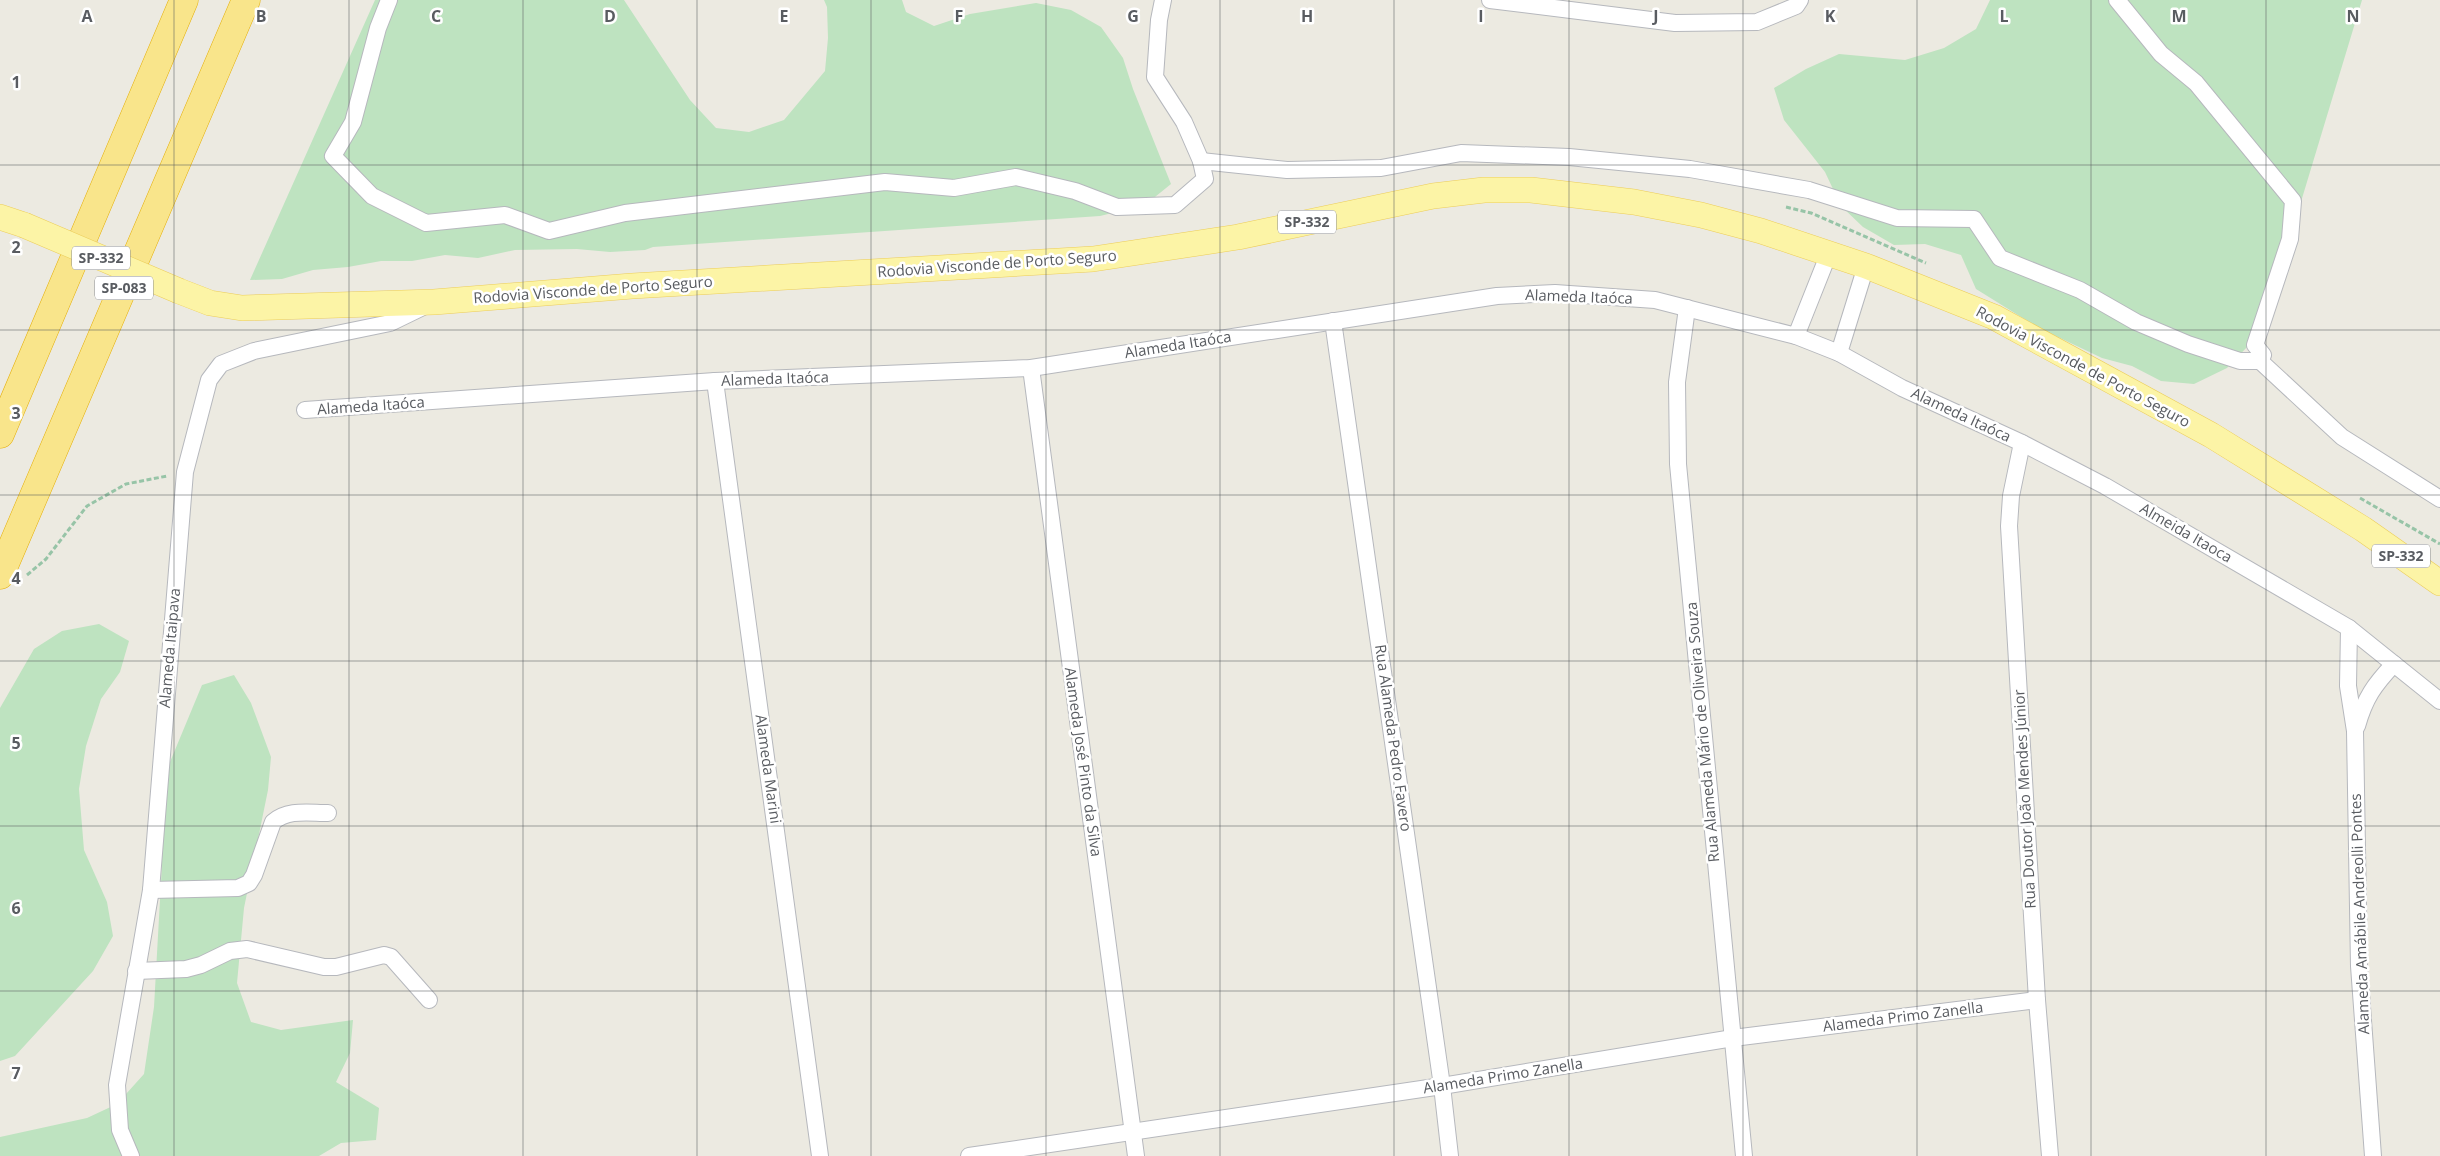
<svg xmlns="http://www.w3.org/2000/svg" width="2440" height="1156" viewBox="0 0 2440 1156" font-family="'Open Sans',sans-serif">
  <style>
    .green { fill: #bee3c0 }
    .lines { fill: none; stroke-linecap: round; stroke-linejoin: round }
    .minor-casing { stroke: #b6b8bd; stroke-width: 18 }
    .primary-casing { stroke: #eccd5a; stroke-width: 26 }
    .motorway-casing { stroke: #e5af07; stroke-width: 29 }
    .path { stroke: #97c4a7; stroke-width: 3; stroke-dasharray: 5 2.5; stroke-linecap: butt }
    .minor { stroke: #fff; stroke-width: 16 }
    .primary { stroke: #fcf4a6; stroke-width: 25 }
    .motorway { stroke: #f9e58b; stroke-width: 28 }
    .primary-bridge-casing { stroke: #eccd5a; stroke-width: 26; stroke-linecap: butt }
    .primary-bridge { stroke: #fcf4a6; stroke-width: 25 }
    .grid { fill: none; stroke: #595c61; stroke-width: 1; stroke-opacity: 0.55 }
    .labels { text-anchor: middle; stroke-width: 5; stroke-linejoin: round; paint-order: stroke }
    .shield { fill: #fff; stroke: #8b8d90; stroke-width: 1 }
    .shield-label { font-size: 14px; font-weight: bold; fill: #595c61 }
    .street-label { font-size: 15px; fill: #595c61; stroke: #fff }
    .grid-label { font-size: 16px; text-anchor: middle; font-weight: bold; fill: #595c61; stroke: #fff; stroke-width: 5; stroke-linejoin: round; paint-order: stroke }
  </style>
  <rect width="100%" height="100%" fill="#eceae1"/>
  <g class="green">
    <path d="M375,0h249l66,100 26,28 33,4 35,-12 41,-49 3,-33 -1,-31 -3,-7h78l4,12 28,14 36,-12 66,-11 35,7 30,17 22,31 10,31 38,95 -26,21 -45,11 -447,31 -8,3 -35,2 -33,-3 -62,1 -37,8 -33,-3 -33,6h-31l-33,6 -35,3 -31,9 -32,1z"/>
    <path d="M1990,0h372l-92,304 -22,42 -21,22 -33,16 -33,-3 -29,-15 -30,-8 -63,-30 -63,-39 -15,-34 -36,-11 -31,1 -31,-18 -22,-21 -16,-34 -41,-52 -10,-32 32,-19 33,-15 66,6 39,-12 32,-19z"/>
    <path d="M99,624l30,17 -9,31 -19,27 -15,47 -7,43 5,61 23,52 6,34 -20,35 -78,85 -15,5v-353l34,-59 28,-18z"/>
    <path d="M234,675l17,28 20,54 -3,33 -24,118 -7,75 14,39 30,8 72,-10 -3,33 -14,29 43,26 -3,32 -35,3 -22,13h-319v-19l87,-19 30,-14 27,-30 10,-67 8,-143 -2,-44 10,-58 32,-77z"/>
  </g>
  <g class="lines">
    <g class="minor-casing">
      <g id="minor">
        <path d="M389,0l-11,28 -25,94 -20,34 39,40 54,27 79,-8 44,16 76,-18 260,-31 69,6 62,-11 59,14 42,16 58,-2 30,-26 -4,-18 -17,-39 -29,-45 4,-57 4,-20"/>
        <path d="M1490,0l185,23 82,-1 39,-16 4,-6"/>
        <path d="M1201,161l86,9 94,-2 80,-15 108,4 121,12 119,21 88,28 77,1 26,39 80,32 56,32 52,22 52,17h20l3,-6 -8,-10 35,-106 3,-38 -97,-118 -35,-29 -44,-54"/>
        <path d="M1687,308l-10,74 1,82 66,692"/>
        <path d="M1333,321l109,765 8,70"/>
        <path d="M1796,336l33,-83"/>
        <path d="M1839,353l27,-87"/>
        <path d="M2260,361l82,76 98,62"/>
        <path d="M1031,368l105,788"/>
        <path d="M715,381l105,775"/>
        <path d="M305,410l410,-29 316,-13 466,-72 58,-3 100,7 141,36 43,17 63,35 120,55 83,43 244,142 91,73"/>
        <path d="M2022,443l-11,53 -2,30 28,474 13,156"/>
        <path d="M2349,628l-1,58 7,45 4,235 14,190"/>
        <path d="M2357,726c8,-28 17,-41 37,-62"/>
        <path d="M151,890l87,-2 11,-5 5,-8 19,-53c15,-13 35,-9 55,-9"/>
        <path d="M136,971l50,-2 15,-4 29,-14 17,-2 77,18h12l48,-12 7,2 38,43"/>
        <path d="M131,1156l-11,-26 -3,-45 34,-195 34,-418 24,-92 12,-16 33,-13 136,-28 35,-17"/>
        <path d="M969,1156l473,-70 291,-48 304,-38"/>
      </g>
    </g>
    <g class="primary-casing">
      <g id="primary">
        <path d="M0,217l24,8"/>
        <path d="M179,291l31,12 32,5 192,-6 198,-16 461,-27 145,-22 195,-41 51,-6h47l103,12 67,13 60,16 105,35 128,51 217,118 152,94 77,54"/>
      </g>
    </g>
    <g class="motorway-casing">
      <g id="motorway">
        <path d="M0,434l184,-434"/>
        <path d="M0,575l246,-575"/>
      </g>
    </g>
    <g class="path">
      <path d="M1786,207l25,6 115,50"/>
      <path d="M2360,498l80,46"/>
      <path d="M27,575l19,-16 41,-53 39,-22 41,-8"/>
    </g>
    <use href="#minor" class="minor"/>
    <use href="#primary" class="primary"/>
    <use href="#motorway" class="motorway"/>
    <g class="primary-bridge-casing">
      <path id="primary-bridge" d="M24,225l155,66"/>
    </g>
    <use href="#primary-bridge" class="primary-bridge"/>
  </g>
  <path class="grid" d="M174,0v1156M349,0v1156M523,0v1156M697,0v1156M871,0v1156M1046,0v1156M1220,0v1156M1394,0v1156M1569,0v1156M1743,0v1156M1917,0v1156M2091,0v1156M2266,0v1156M0,165h2440M0,330h2440M0,495h2440M0,661h2440M0,826h2440M0,991h2440"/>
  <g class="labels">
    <g class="shield">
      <rect x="1278" y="210.5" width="58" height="23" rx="4"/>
      <rect x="72" y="246.5" width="58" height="23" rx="4"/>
      <rect x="95" y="276.5" width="58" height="23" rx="4"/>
      <rect x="2372" y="544.5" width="58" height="23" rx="4"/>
    </g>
    <g class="shield-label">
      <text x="1307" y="227">SP-332</text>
      <text x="101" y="263">SP-332</text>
      <text x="124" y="293">SP-083</text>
      <text x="2401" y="561">SP-332</text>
    </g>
    <g class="street-label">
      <text transform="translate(997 264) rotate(-4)" y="5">Rodovia Visconde de Porto Seguro</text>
      <text transform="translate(593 290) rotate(-4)" y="5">Rodovia Visconde de Porto Seguro</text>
      <text transform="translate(1579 297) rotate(2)" y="5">Alameda Itaóca</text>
      <text transform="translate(1178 345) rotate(-9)" y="5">Alameda Itaóca</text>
      <text transform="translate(2083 367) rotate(28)" y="5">Rodovia Visconde de Porto Seguro</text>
      <text transform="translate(775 379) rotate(-2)" y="5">Alameda Itaóca</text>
      <text transform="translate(371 406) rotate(-4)" y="5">Alameda Itaóca</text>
      <text transform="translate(1961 415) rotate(25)" y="5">Alameda Itaóca</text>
      <text transform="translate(2186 533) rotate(30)" y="5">Almeida Itaoca</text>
      <text transform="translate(170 648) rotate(-85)" y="5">Alameda Itaipava</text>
      <text transform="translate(1703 732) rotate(-95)" y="5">Rua Alameda Mário de Oliveira Souza</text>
      <text transform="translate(1393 738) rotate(82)" y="5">Rua Alameda Pedro Favero</text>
      <text transform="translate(1083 762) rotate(82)" y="5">Alameda José Pinto da Silva</text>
      <text transform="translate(768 769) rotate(82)" y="5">Alameda Marini</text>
      <text transform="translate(2025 799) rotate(-93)" y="5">Rua Doutor João Mendes Júnior</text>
      <text transform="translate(2360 914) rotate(-92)" y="5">Alameda Amábile Andreolli Pontes</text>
      <text transform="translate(1903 1017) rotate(-7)" y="5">Alameda Primo Zanella</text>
      <text transform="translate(1503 1076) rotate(-9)" y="5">Alameda Primo Zanella</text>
    </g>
  </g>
  <g class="grid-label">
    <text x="87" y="22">A</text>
    <text x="261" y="22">B</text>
    <text x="436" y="22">C</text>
    <text x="610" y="22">D</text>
    <text x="784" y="22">E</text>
    <text x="959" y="22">F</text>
    <text x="1133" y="22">G</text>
    <text x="1307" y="22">H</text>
    <text x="1481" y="22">I</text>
    <text x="1656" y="22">J</text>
    <text x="1830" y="22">K</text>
    <text x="2004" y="22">L</text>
    <text x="2179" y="22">M</text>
    <text x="2353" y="22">N</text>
    <text x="16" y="88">1</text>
    <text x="16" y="253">2</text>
    <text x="16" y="419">3</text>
    <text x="16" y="584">4</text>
    <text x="16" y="749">5</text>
    <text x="16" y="914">6</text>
    <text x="16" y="1079">7</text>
  </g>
</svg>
